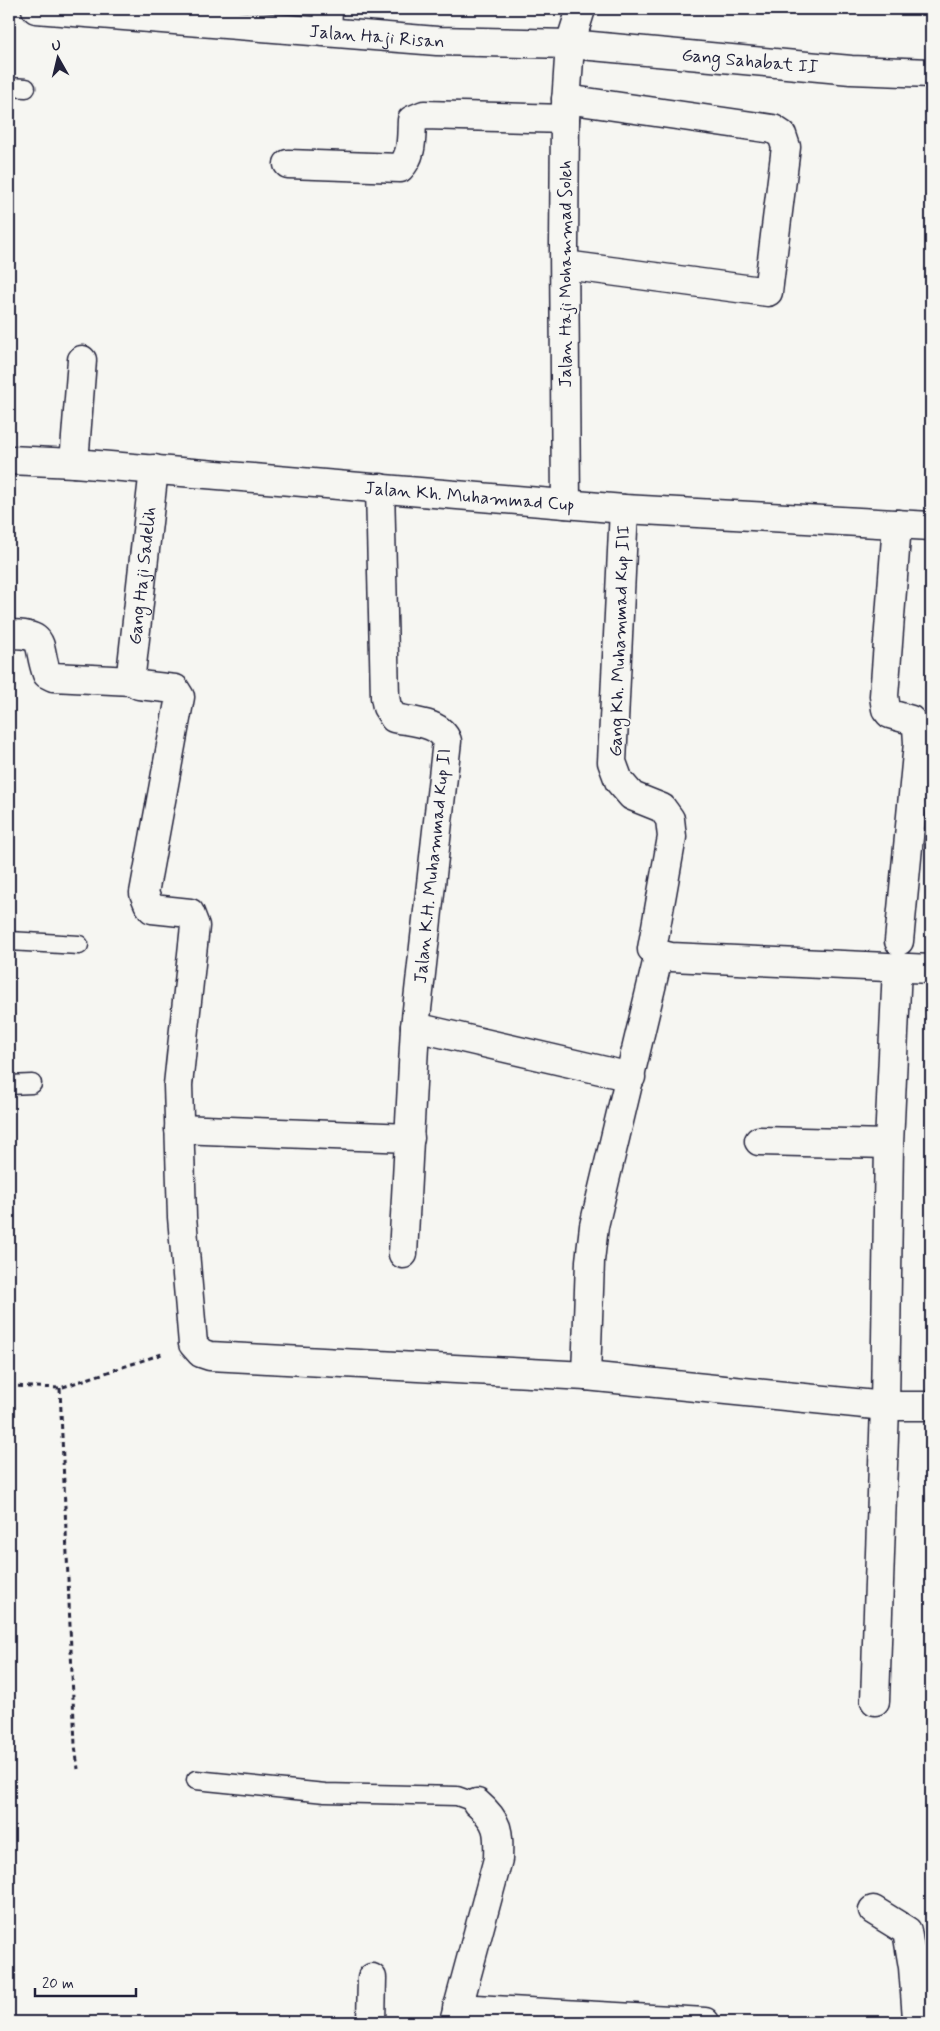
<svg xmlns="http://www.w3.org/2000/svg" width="940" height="2031" viewBox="0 0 940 2031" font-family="Mynerve,sans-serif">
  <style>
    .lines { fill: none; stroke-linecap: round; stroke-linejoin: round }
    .lane-casing { stroke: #22223b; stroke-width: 21 }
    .street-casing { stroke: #22223b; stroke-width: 31 }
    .path { stroke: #22223b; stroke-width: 3; stroke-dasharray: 5 4; stroke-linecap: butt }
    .lane { stroke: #f6f6f2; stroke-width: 18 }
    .street { stroke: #f6f6f2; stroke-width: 28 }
    .labels { text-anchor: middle; stroke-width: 4; stroke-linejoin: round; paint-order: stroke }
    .street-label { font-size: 18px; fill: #22223b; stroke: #f6f6f2 }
  </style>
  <rect width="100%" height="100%" fill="#f6f6f2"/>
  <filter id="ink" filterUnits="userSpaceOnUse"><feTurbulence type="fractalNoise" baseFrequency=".02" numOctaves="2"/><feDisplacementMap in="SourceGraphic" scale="10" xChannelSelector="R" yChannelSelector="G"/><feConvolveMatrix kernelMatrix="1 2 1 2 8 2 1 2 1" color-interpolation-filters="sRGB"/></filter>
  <g filter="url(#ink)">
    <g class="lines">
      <g class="lane-casing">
        <g id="lane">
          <path d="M9,87l17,1"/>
          <path d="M9,941l70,4"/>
          <path d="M9,1085l23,-1"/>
          <path d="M196,1780l129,13 132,3 20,7"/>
        </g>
      </g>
      <g class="street-casing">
        <g id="street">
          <path id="s1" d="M36,9l401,32 133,3 281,26 80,3"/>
          <path d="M327,32l1,-23"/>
          <path d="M288,164l112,4c13,-13 11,-30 12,-48l12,-5 141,4"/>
          <path d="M565,265l203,27 18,-145 -4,-12 -9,-6 -207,-30"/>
          <path id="s2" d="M9,460l65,3 550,46 307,17"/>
          <path d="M74,463l8,-103"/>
          <path d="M380,488l5,209 2,10 7,11c19,4 46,4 53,23l-32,286 -12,227"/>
          <path d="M566,504l-2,-258 1,-127 5,-75 11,-35"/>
          <path d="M624,509l-12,253 7,19 13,15 30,12 8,11 2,18 -20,112 7,5 12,3 260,12"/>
          <path d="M897,524l-13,172 2,13 4,5 21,6 6,7 1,16 -19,198"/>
          <path d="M9,634c40,0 27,11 38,40l6,3 79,4 7,4 36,4 5,8 -36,196 4,10 4,6 38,4 5,13 -17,159 4,132 11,127 8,9 9,3 376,20 299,30h46"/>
          <path id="s3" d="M132,681l-1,-7 23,-205"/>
          <path d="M415,1027l216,50"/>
          <path d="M179,1129l231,9"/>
          <path d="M759,1141l130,3"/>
          <path d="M586,1376l4,-115 4,-35 65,-272"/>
          <path d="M875,1701l10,-295 4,-262 8,-177"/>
          <path d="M873,1910l34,21 6,36 4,51 -2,4"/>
          <path d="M457,2008l248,14"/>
          <path d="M371,2022l1,-44"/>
          <path d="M454,2022l44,-163c1,-28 1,-37 -21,-56"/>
        </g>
      </g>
      <g class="path">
        <path d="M9,1386l51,2 105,-35"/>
        <path d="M60,1388l15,357 3,24"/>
      </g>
      <use href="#lane" class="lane"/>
      <use href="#street" class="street"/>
    </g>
  </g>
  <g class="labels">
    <g class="street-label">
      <text dy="6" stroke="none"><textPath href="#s1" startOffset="342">Jalan Haji Risan</textPath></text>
      <text dy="6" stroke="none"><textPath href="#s1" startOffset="716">Gang Sahabat II</textPath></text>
      <text transform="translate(565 274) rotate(-90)" y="6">Jalan Haji Mohammad Soleh</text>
      <text dy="6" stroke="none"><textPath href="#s2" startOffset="462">Jalan Kh. Muhammad Cup</textPath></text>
      <text dy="6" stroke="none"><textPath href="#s3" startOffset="106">Gang Haji Sadelih</textPath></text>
      <text transform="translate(619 641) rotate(-88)" y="6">Gang Kh. Muhammad Kup III</text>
      <text transform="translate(432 866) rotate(-84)" y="6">Jalan K.H. Muhammad Kup II</text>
    </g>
  </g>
  <rect width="940" height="2031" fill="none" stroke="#f6f6f2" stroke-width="30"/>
  <rect x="15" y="15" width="910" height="2001" fill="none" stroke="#22223b" stroke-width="2" filter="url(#ink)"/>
  <g transform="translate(58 58) rotate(352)" stroke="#f6f6f2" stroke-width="4" paint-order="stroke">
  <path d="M0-4L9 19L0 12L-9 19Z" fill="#22223b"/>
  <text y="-8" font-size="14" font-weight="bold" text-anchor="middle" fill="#22223b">U</text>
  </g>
  <path d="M35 1988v8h101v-8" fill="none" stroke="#22223b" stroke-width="2.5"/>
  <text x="42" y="1988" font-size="15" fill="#22223b" stroke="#f6f6f2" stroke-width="4" paint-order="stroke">20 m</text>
</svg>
